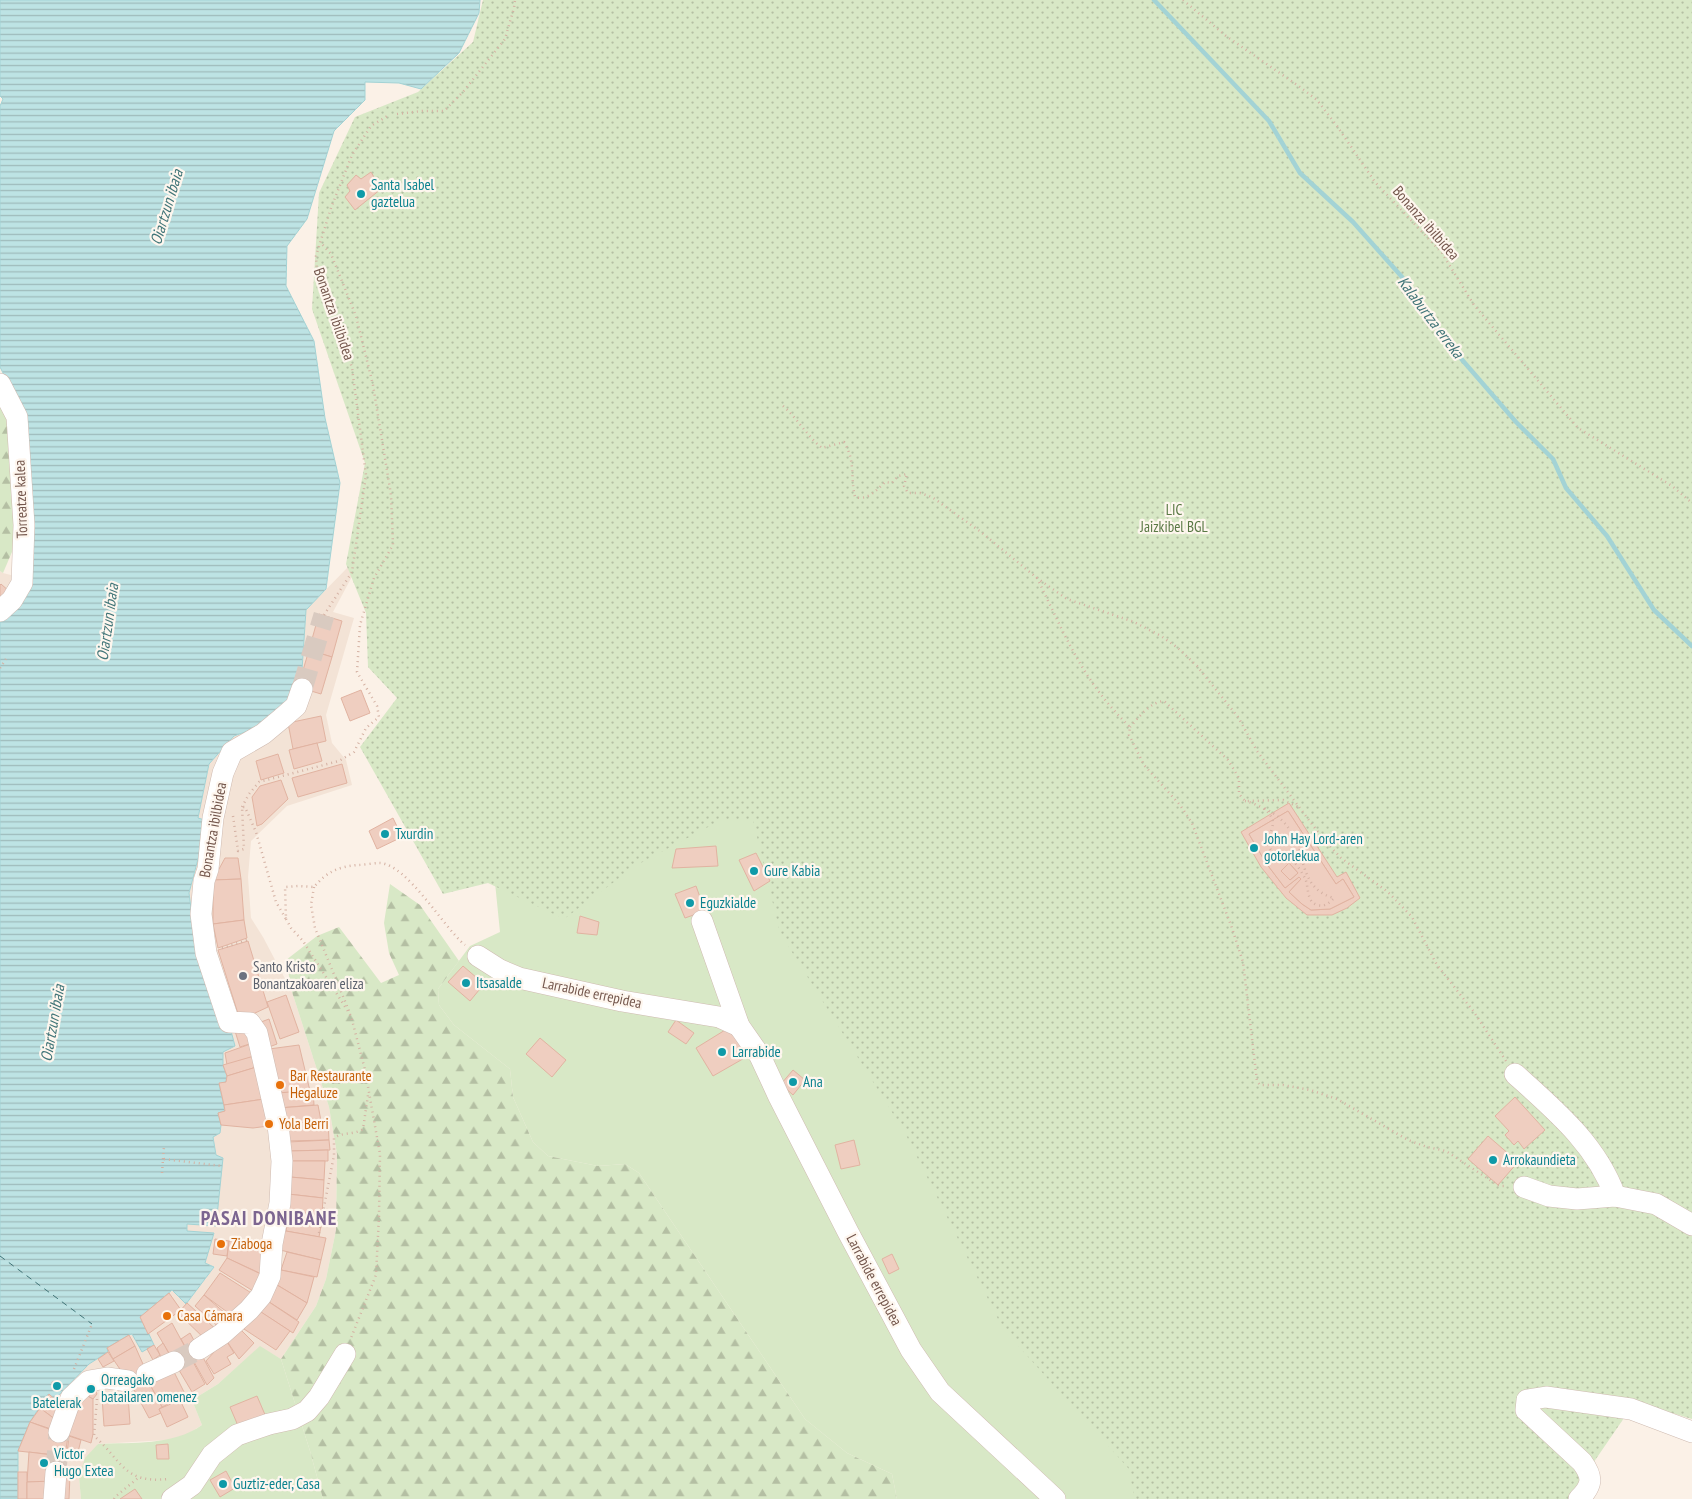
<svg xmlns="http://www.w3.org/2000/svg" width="1692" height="1499" viewBox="0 0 1692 1499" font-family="'PT Sans Narrow',sans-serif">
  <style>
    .residential { fill: #f3e3d6 }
    .green { fill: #d8e8c6 }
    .forest { fill: url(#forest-firs) }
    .park { fill: url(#park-dots) }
    .water { fill: url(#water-rules); stroke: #a3d3d5 }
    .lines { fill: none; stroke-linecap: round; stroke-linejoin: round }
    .stream { stroke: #a3d3d5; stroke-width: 4.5 }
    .ferry { stroke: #417578; stroke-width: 1; stroke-dasharray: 6 5; stroke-linecap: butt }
    .building { fill: #efcec0; stroke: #e1b3a1; fill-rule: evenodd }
    .minor-tunnel { stroke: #d9cac0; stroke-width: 21; stroke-dasharray: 21 11; stroke-linecap: butt }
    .minor-casing { stroke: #cfbbb1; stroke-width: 22 }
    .path { stroke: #d4b1a3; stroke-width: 2.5; stroke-dasharray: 1 4; stroke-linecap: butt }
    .minor { stroke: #fff; stroke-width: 21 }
    .culture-dot { fill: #0f9aa8; stroke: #fef6ee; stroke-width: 2 }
    .worship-dot { fill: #6b7280; stroke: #fef6ee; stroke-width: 2 }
    .food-dot { fill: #e8710a; stroke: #fef6ee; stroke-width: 2 }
    .labels { text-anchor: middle; stroke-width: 4.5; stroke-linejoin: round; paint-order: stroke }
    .culture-label { font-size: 15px; fill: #0d838f; stroke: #fef6ee; text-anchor: start }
    .street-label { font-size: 15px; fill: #74574d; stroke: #fef6ee }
    .park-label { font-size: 15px; fill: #5a7945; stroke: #fef6ee }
    .worship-label { font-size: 15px; fill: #5b616d; stroke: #fef6ee; text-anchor: start }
    .food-label { font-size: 15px; fill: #c56008; stroke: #fef6ee; text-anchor: start }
    .water-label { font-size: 16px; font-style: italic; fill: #417578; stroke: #fef6ee }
    .district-label { font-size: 20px; font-weight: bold; letter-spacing: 1px; fill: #7c6590; stroke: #fef6ee }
  </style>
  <defs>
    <pattern id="forest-firs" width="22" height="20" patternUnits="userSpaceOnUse" patternTransform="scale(1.25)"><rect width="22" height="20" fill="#d8e8c6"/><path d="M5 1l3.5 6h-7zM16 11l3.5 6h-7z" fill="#b4bfa3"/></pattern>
    <pattern id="park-dots" width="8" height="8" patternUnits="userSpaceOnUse" patternTransform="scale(1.25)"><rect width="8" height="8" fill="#d8e8c6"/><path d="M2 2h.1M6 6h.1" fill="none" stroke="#b4bfa3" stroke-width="1.8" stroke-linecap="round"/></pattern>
    <pattern id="water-rules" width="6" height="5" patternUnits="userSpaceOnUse" patternTransform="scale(1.25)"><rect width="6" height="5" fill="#bde3e4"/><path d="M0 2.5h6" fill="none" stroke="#9ebbbb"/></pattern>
  </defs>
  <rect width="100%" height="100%" fill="#fbf1e7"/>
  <g class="residential">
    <path d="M349,566l7,3 -23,43 21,6 -28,97 6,28 14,17 6,25 -65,21 -36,35 -3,36 3,41 12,19 29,55 37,115 8,47 -1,76 -10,49 -10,27 -35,53 -21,-12 -42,37 -26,16 10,25 -16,10 -18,5 -70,4 -19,33 2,22h-63v-48l12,-29 19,-28 6,5 34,-35 19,-11 -1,-5 22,-13 3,-1 22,11 -14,-28 32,-27 14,14 28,-37 -9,-4 -19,-32 1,-8 29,3v-71l-4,-18 6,-24 7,-2 -6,-28 4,-18v-14l-27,-105 -7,-53 19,-72 -10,-2 11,-55 25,-28 30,-11 38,-55 4,-60z"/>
    <path d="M0,571l3,2 27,7 -18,34 -12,8z"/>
  </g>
  <g class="green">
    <path d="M753,812l470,661 -16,26h-310l-5,-25 -45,-21 -42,-34 -166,-246 -14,-9 -27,2 -50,-10 -15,-14 -20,-45 -3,-28 -56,-44 -15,-20 -1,-16 32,-43 30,-14 -10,-99z"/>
    <path d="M260,1346l21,13 29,92 13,48h-242l-2,-22 6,-19 13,-14c35,-2 74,2 104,-19l-10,-25 26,-16z"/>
  </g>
  <g class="forest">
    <path d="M0,401l10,17 8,120 -15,35 -3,-2z"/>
    <path d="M390,884l30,21 39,56 -21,28 1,16 15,20 56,44 3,28 20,45 15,14 50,10 27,-2 14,9 166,246 42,34 45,21 5,25h-574l-13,-48 -29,-92 35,-53 10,-27 10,-49 1,-76 -8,-47 -37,-115 -6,-32 31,-24 22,-9 42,56 18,-8 -10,-22 -5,-30z"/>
  </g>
  <path class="park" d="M483,0h1209v1419l-57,-17 -48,70 -16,27h-436l-7,-31 -125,-139 -98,-196 -125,-200 -27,-113 -30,-1 -86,46 -73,54 -76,-36 -45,11 -83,-147 37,-49 -29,-31 -2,-54 -20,-49 19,-101 -53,-154 7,-116 36,-76 63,-25 55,-50z"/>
  <path class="water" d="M0,0h480l-1,13 -20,40 -38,36 -22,-6 -34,-1v18l-31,31 -27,88 -20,27 -1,40 28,55 11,77 15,65 -14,106 -20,21 -4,60 -5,22 -33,33 -30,11 -25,28 -11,54 10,3 -19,72 7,53 34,81 5,19 -12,6v13l4,11 -1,6 -7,2 6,27 -7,2 3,12 -1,8 -7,4 3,18 7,3 -7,68 -29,-2v7l27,2 -9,30 9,4 -28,37 -14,-14 -31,27 13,28 -12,7 -10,-18 -3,1 -22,13 1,4 -19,12 -34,35 -7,-5 -18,28 -12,29v48h-18v-877l12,-8 12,-199 -24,-48v-261l3,-7 -3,-3z"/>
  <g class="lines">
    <path class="stream" d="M1154,0l115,121 31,52 53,49 49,55 49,70 65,75 37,37 13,29 41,48 47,74 38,36"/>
    <path class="ferry" d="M0,1256l92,68"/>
  </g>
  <g class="building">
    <path d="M371,172l10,17 -26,21 -10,-13 5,-6 -3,-6 9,-10 5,4z"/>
    <path d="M1,584l9,8 -10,7v-14z"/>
    <path d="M319,614l23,7 -10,36 -23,-7z"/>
    <path d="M309,650l23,7 -11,37 -23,-7z"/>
    <path d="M361,690l9,23 -20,8 -9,-23z"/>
    <path d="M321,716l5,25 -33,8 -5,-26z"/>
    <path d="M317,743l5,18 -28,8 -5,-19z"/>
    <path d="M278,754l6,19 -23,7 -5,-19z"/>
    <path d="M342,764l5,19 -49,14 -6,-19z"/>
    <path d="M281,780l7,19 -26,25 -5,2 -5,-29 8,-11z"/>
    <path d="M1289,803l48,74 9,-5 14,26 -13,10 -15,7h-25l-21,-17 -25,-31 -20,-35zM1288,811l48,73 7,-5 11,18 -24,12 -19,1 -9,-6 -13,-12 12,-13 -2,-2 -14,11 -19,-25 -17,-29z"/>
    <path d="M1288,811l48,73 7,-5 11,18 -24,12 -19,1 -9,-6 -13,-12 12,-13 -2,-2 -14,11 -19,-25 -17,-29zM1289,863l9,10 -8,7 -9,-9z"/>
    <path d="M393,818l9,19 -25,12 -8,-18z"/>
    <path d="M716,846l2,20 -46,2 4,-19z"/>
    <path d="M756,853l14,28 -16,10 -15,-31z"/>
    <path d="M225,858h13l3,21 -28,1z"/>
    <path d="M1289,863l9,10 -8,7 -9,-9z"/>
    <path d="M241,879l3,41 -31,4v-44z"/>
    <path d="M696,886l9,25 -20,7 -10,-24z"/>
    <path d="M580,916l19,6 -2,13 -20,-2z"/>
    <path d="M244,920l3,18 -29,10 -5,-24z"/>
    <path d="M248,941l20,66 -28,13 -22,-70z"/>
    <path d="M463,966l21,18 -14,17 -22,-19z"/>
    <path d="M286,995l13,37 -19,7 -13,-37z"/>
    <path d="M269,1019l8,25 -8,3 -8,-25z"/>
    <path d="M676,1020l18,13 -8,11 -18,-12z"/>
    <path d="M249,1026l7,16 -16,5 -5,-16z"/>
    <path d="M730,1027l18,29 -35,20 -17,-28z"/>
    <path d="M540,1038l26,22 -14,17 -26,-23z"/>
    <path d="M256,1042l5,12 -34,11 -2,-12z"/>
    <path d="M299,1045l11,46 -32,2 -9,-44z"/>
    <path d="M261,1054l2,11 -36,11 -4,-11z"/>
    <path d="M263,1065l8,33 -47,7 -5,-22 7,-1 1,-6z"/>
    <path d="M793,1070l12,10 -12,15 -12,-11z"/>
    <path d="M313,1090l1,15 -35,3 -1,-15z"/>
    <path d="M1515,1097l30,33 -21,19 -6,-8 -4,4 -9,-10 4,-4 -14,-15z"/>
    <path d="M271,1098l5,27 -23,3 -32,-3 -3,-12 7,-2 -1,-6z"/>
    <path d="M318,1105l3,16 -40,4 -2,-17z"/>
    <path d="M328,1120l1,20 -42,1v-17z"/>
    <path d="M1488,1136l30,26 -20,23 -30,-26z"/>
    <path d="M329,1140l1,10 -42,1v-9z"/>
    <path d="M854,1140l6,25 -19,4 -6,-24z"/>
    <path d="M328,1150v11h-38v-10z"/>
    <path d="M290,1161h35l-1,19 -34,-3z"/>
    <path d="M290,1177l34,3 -1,18 -35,-4z"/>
    <path d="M288,1194l35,4 -1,17 -36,-4z"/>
    <path d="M286,1211l36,4 -1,11 -36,-6z"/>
    <path d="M288,1220l33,6 -2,11 -33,-6z"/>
    <path d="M280,1230l46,8 -5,22 -45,-11z"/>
    <path d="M215,1239l14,2 -2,15 -14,-2z"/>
    <path d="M229,1241l42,3 -5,32 -39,-18z"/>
    <path d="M287,1252l34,8 -4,17 -36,-7z"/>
    <path d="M892,1254l7,15 -10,5 -7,-15z"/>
    <path d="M227,1258l40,19 -9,17 -39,-24z"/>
    <path d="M281,1270l33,7 -7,26 -33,-20z"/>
    <path d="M220,1273l36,23 -18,24 -34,-25z"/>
    <path d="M272,1282l35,21 -10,17 -34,-22z"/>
    <path d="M169,1293l12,17 -33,24 -8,-17z"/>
    <path d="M204,1295l29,25 -10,11 -28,-25z"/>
    <path d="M263,1298l36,24 -6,11 -37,-24z"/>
    <path d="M187,1303l32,29 -11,10 -30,-29z"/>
    <path d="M258,1310l32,21 -14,19 -32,-21z"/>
    <path d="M172,1323l33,61 -13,8 -35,-59z"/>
    <path d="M236,1325l18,18 -15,16 -15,-22z"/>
    <path d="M190,1333l24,45 -7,7 -26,-46z"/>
    <path d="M129,1335l6,11 -22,13 -6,-11z"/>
    <path d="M224,1337l10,16 -7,4 4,7 -17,10 -8,-13 8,-9z"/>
    <path d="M163,1343l9,16 -8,6 -7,-17z"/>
    <path d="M154,1345l6,10 -7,5 -6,-11z"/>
    <path d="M135,1346l15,34 -17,8 -20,-29z"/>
    <path d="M108,1352l6,9 -11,6 -5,-8z"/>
    <path d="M172,1368l14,28 -24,11 -14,-26z"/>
    <path d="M148,1381l14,26 -3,2 2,4 -12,5 -16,-30z"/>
    <path d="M93,1385l4,9 -4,5 -11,-6z"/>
    <path d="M82,1393l11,6v35l-2,9 -29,-10z"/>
    <path d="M49,1394l17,16 -7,12 -19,-14z"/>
    <path d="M128,1395l2,29 -26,2 -2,-29z"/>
    <path d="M257,1396l9,21 -27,11 -9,-21z"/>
    <path d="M180,1400l8,17 -21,10 -8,-18z"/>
    <path d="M40,1408l16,12 -5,9 -21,-7z"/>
    <path d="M30,1422l38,14 -3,20 -47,-5z"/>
    <path d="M69,1436l12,4 -4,16 -10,-3z"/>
    <path d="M168,1444l1,15h-12l-1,-14z"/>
    <path d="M29,1452l31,4 -1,15 -10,11h-22z"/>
    <path d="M226,1471l9,17 -15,9 -10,-17z"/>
    <rect x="18" y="1472" width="9" height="27"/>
    <path d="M60,1475h10l-1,24h-9z"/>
    <path d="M52,1481l-1,18h-24v-17z"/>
    <path d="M135,1489l7,10h-22z"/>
  </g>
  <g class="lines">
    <g class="minor-tunnel">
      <path d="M302,689l22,-74"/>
      <path d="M174,1362l25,-13"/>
      <path d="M56,1472l3,-40"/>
    </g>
    <g class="minor-casing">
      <g id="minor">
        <path d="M0,384l17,33 7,108 -2,58 -10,17 -12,11"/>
        <path d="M702,921l37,105 21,30 19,41 69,135 63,118 29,42 115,107"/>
        <path d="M478,956l22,14 19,8 103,23 97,16 20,9"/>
        <path d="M1515,1074c40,36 82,71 100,122"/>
        <path d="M1524,1187l25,9 28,3 38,-3 41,8 36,21"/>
        <path d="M199,1349l23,-15 27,-24 12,-14 9,-20 2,-32 8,-41 2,-42 -4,-36 -21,-92 -7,-10 -21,-1 -23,-69 -5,-39 3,-33 4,-12 5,-51 10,-45 9,-21 31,-18 18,-15 15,-13 6,-17"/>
        <path d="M147,1374l27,-12"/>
        <path d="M59,1432l12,-34 18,-17 18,-3 21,3"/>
        <path d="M54,1499l2,-27"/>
        <path d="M172,1499l20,-14 20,-30 25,-20 32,-11 23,-5 15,-8 12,-14 26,-43"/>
        <path d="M1579,1499c14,-14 14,-22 3,-37l-56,-52 1,-10 19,-3 85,12 61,23"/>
      </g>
    </g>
    <g class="path">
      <path d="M1183,0l43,36 74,51 17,13 20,26 38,56 67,71 32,52 104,123 94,58 20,17"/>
      <path d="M397,114l25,-3h22l19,-19 42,-53 9,-31 1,-8"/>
      <path d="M783,406c15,13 24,30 39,42l22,-6c12,20 6,34 11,55 12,4 22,-7 30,-15l7,1 6,-7 9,-2 -3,12 4,7h12l12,4 49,35 56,46"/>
      <path d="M324,615l28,-43 14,-97 -14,-107 -9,-31 -26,-63 -1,-18 15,-48 21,-53 19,-29 18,-11"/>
      <path d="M0,668l6,-9"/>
      <path d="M1130,727c9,-10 20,-25 34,-26l64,59 11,18v16l6,7 38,-1 15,7"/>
      <path d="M1245,801c12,3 32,11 27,27 -1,7 -7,10 -3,18 4,12 17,10 25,16 4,4 8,11 11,16 4,9 1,23 12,27 8,2 12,-2 17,-7 -33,-9 -28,-39 -42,-64 -6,-12 -16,-20 -28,-26"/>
      <path d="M242,807l7,-13 10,-12 80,-21 15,-9 12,-24 13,-11 -2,-11 -20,-34 3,-47 14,-47 19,-33 -2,-50 -18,-110 -17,-69 -25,-62 -11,-12"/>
      <path d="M233,816l5,35 6,-2 -2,-42h3l11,25 20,70 10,17 -1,-32 13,-1 16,1c13,-15 23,-20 43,-22 7,0 16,-2 23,-2 28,2 63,64 85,82"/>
      <path d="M314,887l-3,18 4,23 34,83"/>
      <path d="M286,919l5,9 12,13 48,75 14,54 15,84 -1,62 -3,59 -25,63"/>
      <path d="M222,948l28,-9"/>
      <path d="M1506,1061l-32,-49 -37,-47 -25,-48 -24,-25 -47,-34 -17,-18 -67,-89 -19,-34 -41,-51 -19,-18 -17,-12 -27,-14 -67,-23 -30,-21c28,57 46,104 93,149l-1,8 15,30 36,40 12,18 40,105 11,34 14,119 3,4h23l27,5 27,9 71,41 19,7 19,4 53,35h7"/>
      <path d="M163,1159l1,-13"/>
      <path d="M162,1173l1,-14 59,7"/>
      <path d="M319,1233l15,-78v-17c8,-6 20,-3 29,-9l5,-34"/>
      <path d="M74,1369l18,-45"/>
      <path d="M52,1382l5,5"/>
      <path d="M97,1399l-3,37c28,24 29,48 74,43"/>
      <path d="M114,1499l1,-2 23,-19"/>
    </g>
    <use href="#minor" class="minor"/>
  </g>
  <g class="culture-dot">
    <circle cx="361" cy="194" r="5"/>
    <circle cx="385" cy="834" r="5"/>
    <circle cx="1254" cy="848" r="5"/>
    <circle cx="754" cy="871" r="5"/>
    <circle cx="690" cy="903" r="5"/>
    <circle cx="466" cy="983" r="5"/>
    <circle cx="722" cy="1052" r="5"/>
    <circle cx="793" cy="1082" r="5"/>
    <circle cx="1493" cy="1160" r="5"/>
    <circle cx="57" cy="1386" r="5"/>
    <circle cx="91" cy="1389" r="5"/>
    <circle cx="44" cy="1463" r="5"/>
    <circle cx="223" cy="1484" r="5"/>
  </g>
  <circle class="worship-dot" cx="243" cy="976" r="5"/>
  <g class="food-dot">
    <circle cx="280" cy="1085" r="5"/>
    <circle cx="269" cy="1124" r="5"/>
    <circle cx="221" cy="1244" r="5"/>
    <circle cx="167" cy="1316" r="5"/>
  </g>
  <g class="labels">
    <g class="culture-label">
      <text x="371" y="190">Santa Isabel<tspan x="371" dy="17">gaztelua</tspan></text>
      <text x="395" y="839">Txurdin</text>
      <text x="1264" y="844">John Hay Lord-aren<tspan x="1264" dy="17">gotorlekua</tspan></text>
      <text x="764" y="876">Gure Kabia</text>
      <text x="700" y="908">Eguzkialde</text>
      <text x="476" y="988">Itsasalde</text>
      <text x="732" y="1057">Larrabide</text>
      <text x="803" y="1087">Ana</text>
      <text x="1503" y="1165">Arrokaundieta</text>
      <text x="101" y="1385">Orreagako<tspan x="101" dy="17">batailaren omenez</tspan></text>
      <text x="57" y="1408" text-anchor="middle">Batelerak</text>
      <text x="54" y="1459">Victor<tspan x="54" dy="17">Hugo Extea</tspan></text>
      <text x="233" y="1489">Guztiz-eder, Casa</text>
    </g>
    <g class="street-label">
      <text transform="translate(1426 223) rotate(49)" y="5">Bonanza ibilbidea</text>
      <text transform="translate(334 314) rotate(71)" y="5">Bonantza ibilbidea</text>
      <text transform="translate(21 499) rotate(-92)" y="5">Torreatze kalea</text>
      <text transform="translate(213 830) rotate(-80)" y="5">Bonantza ibilbidea</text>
      <text transform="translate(592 993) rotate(12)" y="5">Larrabide errepidea</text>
      <text transform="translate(874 1280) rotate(62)" y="5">Larrabide errepidea</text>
    </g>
    <g class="park-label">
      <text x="1174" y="515">LIC<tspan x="1174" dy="17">Jaizkibel BGL</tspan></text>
    </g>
    <g class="worship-label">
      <text x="253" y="972">Santo Kristo<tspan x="253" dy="17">Bonantzakoaren eliza</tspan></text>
    </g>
    <g class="food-label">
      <text x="290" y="1081">Bar Restaurante<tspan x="290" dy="17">Hegaluze</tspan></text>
      <text x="279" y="1129">Yola Berri</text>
      <text x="231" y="1249">Ziaboga</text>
      <text x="177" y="1321">Casa Cámara</text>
    </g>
    <g class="water-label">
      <text transform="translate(166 207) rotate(-73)" y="6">Oiartzun ibaia</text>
      <text transform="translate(1431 317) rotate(53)" y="6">Kalaburtza erreka</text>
      <text transform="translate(107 622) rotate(-82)" y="6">Oiartzun ibaia</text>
      <text transform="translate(52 1023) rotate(-80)" y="6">Oiartzun ibaia</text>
    </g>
    <g class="district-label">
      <text x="269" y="1225">PASAI DONIBANE</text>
    </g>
  </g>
</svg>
